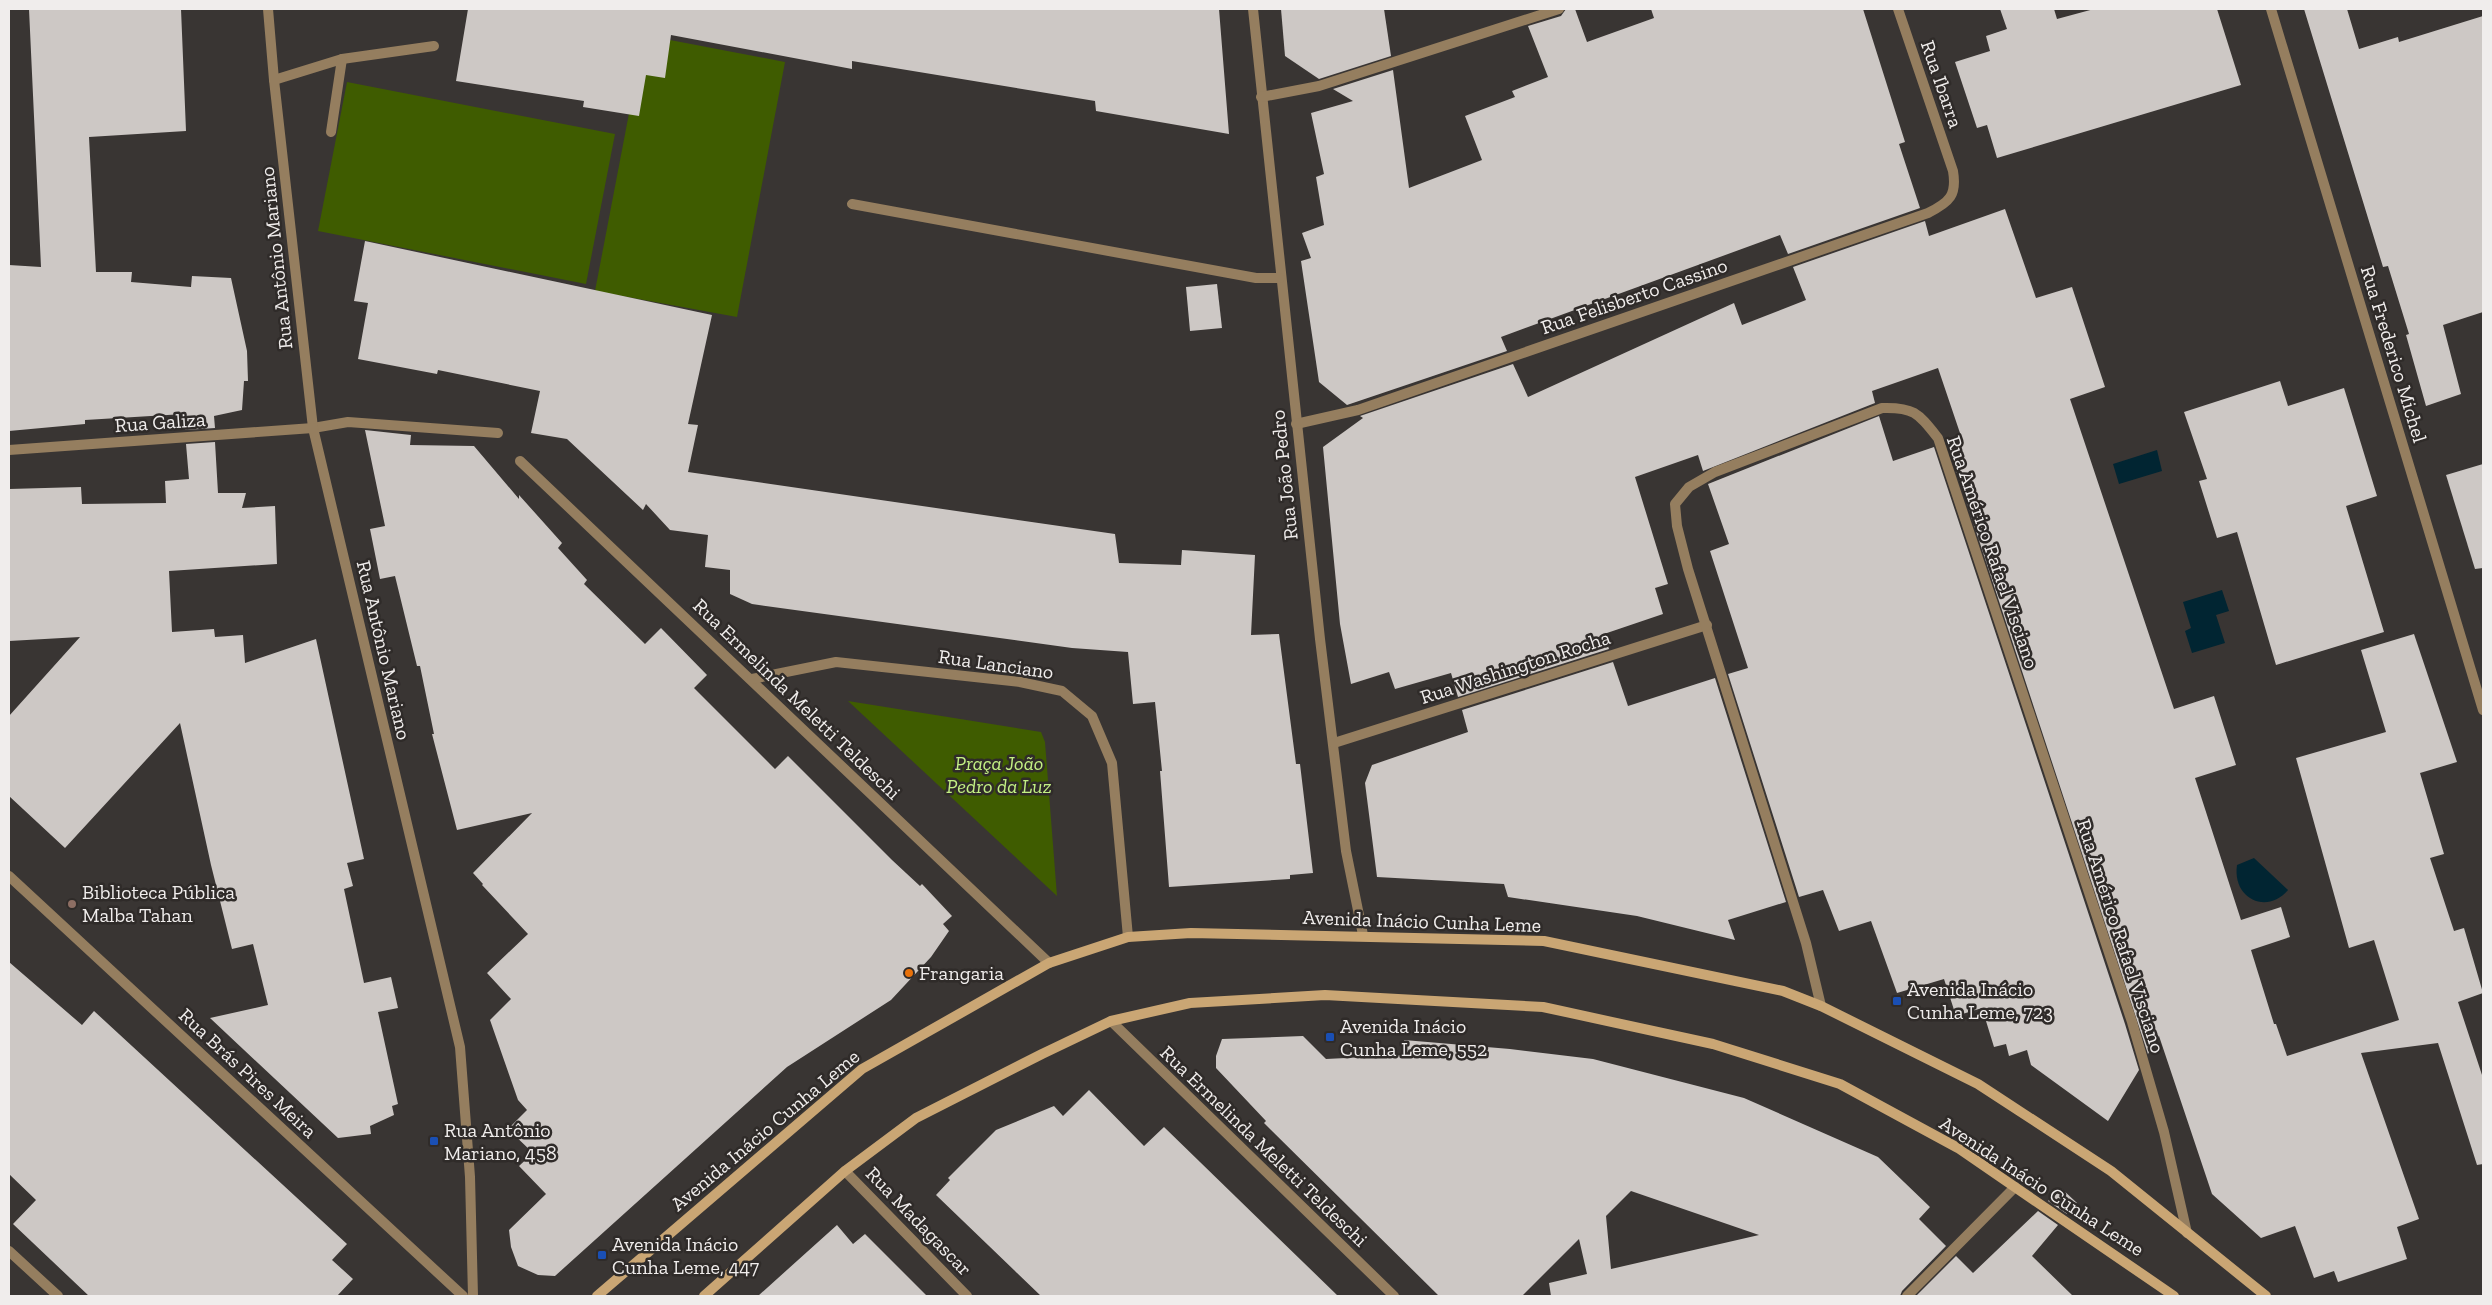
<svg xmlns="http://www.w3.org/2000/svg" width="2492" height="1305" viewBox="0 0 2492 1305" font-family="'Zilla Slab',serif">
  <style>
    .green { fill: #3f5c00 }
    .water { fill: #012532 }
    .building { fill: #cdc8c5; fill-rule: evenodd }
    .lines { fill: none; stroke-linecap: round; stroke-linejoin: round }
    .lane { stroke: #957e5f; stroke-width: 10 }
    .street { stroke: #957e5f; stroke-width: 10 }
    .secondary { stroke: #caa674; stroke-width: 10 }
    .education-dot { fill: #8d6e63; stroke: #2f2b29; stroke-width: 2 }
    .food-dot { fill: #e8710a; stroke: #2f2b29; stroke-width: 2 }
    .transit-dot { fill: #1a4fb4; stroke: #2f2b29; stroke-width: 2 }
    .labels { text-anchor: middle; stroke-width: 5; stroke-linejoin: round; paint-order: stroke }
    .street-label { font-size: 20px; fill: #f0edec; stroke: #2f2b29 }
    .park-label { font-size: 20px; font-style: italic; fill: #c3f084; stroke: #2f2b29 }
    .poi-label { font-size: 20px; fill: #f0edec; stroke: #2f2b29; text-anchor: start }
  </style>
  <rect width="100%" height="100%" fill="#393533"/>
  <g class="green">
    <path d="M644,35l141,27 -48,255 -142,-26z"/>
    <path d="M347,82l268,52 -29,150 -268,-53z"/>
    <path d="M848,701l193,31 4,10 12,154z"/>
  </g>
  <g class="water">
    <path d="M2157,450l5,21 -43,13 -6,-20z"/>
    <path d="M2222,590l7,21 -13,4 9,28 -33,10 -7,-22 6,-3 -8,-26z"/>
    <path d="M2254,858l34,32c-21,25 -56,9 -51,-25z"/>
  </g>
  <g class="building">
    <path d="M29,9h152l5,122 -97,6 7,135h36l-1,10 60,5 1,-11 39,2 16,73 1,30h-4l-2,29 -28,6 1,12 -30,2 -1,-16 -99,6v4l-76,7v-166l32,2z"/>
    <path d="M468,9h751l10,125 -133,-23 -1,-10 -243,-40v8l-181,-34 -6,43 -19,-3 -7,41 -56,-9 1,-6 -128,-20z"/>
    <path d="M1281,9h103l7,47 -72,23 -34,-23z"/>
    <path d="M1566,9h9l12,33 67,-24 -3,-9h212l42,133 -6,2 21,64 -132,46 -8,-19 -279,102 6,14 -160,54 -28,-23 -18,-121 10,-3 -9,-25 22,-8 -8,-48 8,-3 -13,-61 42,-12 -20,-12 60,-19 16,118 73,-28 -17,-44 50,-19 -3,-6 36,-14 -20,-51 33,-10z"/>
    <path d="M2000,9h54l3,10 37,-10h123l24,76 -244,73 -10,-33 -10,3 -22,-66 35,-11 -4,-15 21,-7z"/>
    <path d="M2304,9h43l12,40 39,-12 1,5 84,-26v296l-40,13 18,69 -35,12 -20,-71 3,-1 -21,-68 -5,1z"/>
    <path d="M2005,209l31,89 36,-11 33,100 -35,12 104,310 40,-13 22,69 -41,13 46,142 40,-13 9,30 -39,13 23,74h2l11,32 112,-36 -25,-80 -25,8 -53,-190 90,-26 -25,-82 53,-16 43,128 -37,11 24,81 -14,4 24,73 10,-3 19,65 -25,9 25,76v86l-6,1 -39,-122 -77,10 58,166 -22,8 10,32 -69,23 -4,-11 -20,7 -19,-52 -34,12 -49,-44 -53,-158 -11,18 -201,-611 15,-4 -24,-71 -66,23 3,12 -172,68 -5,-16 -63,22 33,107 -13,4 8,26 -59,20 5,15 -151,48 -7,-24 -56,16 -6,-17 -38,12 -11,-60 -17,-177 40,-29 -3,-2 153,-52 15,33 206,-94 8,22 64,-25 -13,-33 132,-46 4,15z"/>
    <path d="M365,241l347,74 -24,109 10,1 -10,47 427,62 4,29 62,2 1,-15 73,5 -4,80 28,-1 17,130h4l13,109 -23,2v4l-121,8 -9,-116h2l-7,-69 -22,2 -5,-52 -56,-4 -320,-44 -22,-10v-24l-25,-3 3,-32 -38,-5 -24,-26 -3,6 -76,-71 -36,-6 9,-42 -102,-21 -1,4 -79,-15 10,-56 -14,-2z"/>
    <path d="M1217,284l5,44 -32,3 -4,-44z"/>
    <path d="M2280,381l8,25 56,-18 33,108 -31,10 38,126 -108,33 -39,-133 -20,6 -18,-57 8,-2 -23,-67z"/>
    <path d="M1879,416l14,45 41,-14 191,577 14,46 -31,51 -77,-56 -4,-15 -18,6 -3,-12 -12,3 -12,-39 -26,8 -12,-37 -47,14 -26,-72 -32,10 -16,-41 -24,7 -71,-223 20,-6 -38,-117 19,-7 -21,-60z"/>
    <path d="M365,430l46,5 -1,10 64,1 45,53v-4l43,48 -4,5 29,32 -3,4 61,60 16,-16 46,47 -13,13 81,81 13,-13 104,104 28,26 2,-2 30,32 -9,8 6,7 -18,26 -40,43 -104,67 -232,209 -17,-1 -20,-9 -7,-19 -2,-17 37,-36 -27,-28 14,-13 -25,-24 19,-19 -9,-10 -28,-80 21,-21 -24,-26 41,-39 -46,-49 1,-1 -10,-11 59,-60 -75,17 -25,-96h2l-14,-68h-3l-22,-90 -15,3 -10,-50 15,-3z"/>
    <path d="M215,442l3,51h28l-4,15 33,-2 2,58 -108,7 3,61 42,-3 1,8 28,-2 2,28 71,-24 48,220 -17,4 6,23 -9,3 20,94 27,-6 7,31 -20,4 20,92 -6,2 2,9 -24,11 1,8 -33,4 -128,-120 58,-13 -15,-61 -21,5 -21,-84 -31,-142 -115,125 -56,-52v-80l71,-79 -71,4v-152l72,-2 1,17 84,-1 -1,-22 24,-2 -3,-35z"/>
    <path d="M2483,464v104l-8,1 -29,-94z"/>
    <path d="M1613,662l15,44 87,-28 71,224 -58,18 7,20 -98,-24 -129,-19 -4,-13 -127,-7 -12,-94 7,-18 96,-33 -6,-22z"/>
    <path d="M9,962l73,63 12,-14 253,233 -15,16 21,19 -16,17h-248l-76,-72 23,-24 -27,-26z"/>
    <path d="M1303,1036l23,23 79,-4 -1,-15 106,9 83,10 151,39 134,59 52,50 -11,12 27,27 -44,45 -2,5h-349l-2,-13 38,-9 -8,-35 -57,57h-83l-175,-173 2,-2 -50,-53v-12l6,-17zM1631,1191l128,44 -148,34 -5,-53z"/>
    <path d="M1089,1090l55,56 20,-19 174,169h-297l-105,-101 14,-15 -2,-2 48,-48 58,-24 9,10z"/>
    <path d="M2062,1189l15,14 -10,11 -19,-13z"/>
    <path d="M2038,1211l20,14 -26,31 41,40h-157l40,-40 17,17z"/>
    <path d="M837,1225l16,19 12,-10 62,62h-169z"/>
  </g>
  <g class="lines">
    <g class="lane">
      <path d="M274,80l68,-21 92,-13"/>
      <path d="M331,132l11,-73"/>
      <path d="M313,428l35,-6 150,11"/>
    </g>
    <g class="street">
      <path d="M268,9l6,71 39,348 147,619 10,130 3,119"/>
      <path d="M1253,9l67,630 26,212 17,84"/>
      <path d="M2271,9l212,701"/>
      <path d="M1261,97l58,-11 240,-77"/>
      <path d="M852,204l404,74h24"/>
      <path d="M1296,424l62,-14 570,-197c22,-11 29,-18 25,-42l-55,-162"/>
      <path d="M9,450l304,-22"/>
      <path d="M520,461l529,502"/>
      <path d="M752,679l84,-17 184,20 42,9 30,25 20,47 16,174"/>
      <path d="M1334,743l373,-118"/>
      <path d="M9,876l454,420"/>
      <path d="M1821,1006l-15,-63 -118,-374 -11,-43 -2,-22 14,-17 26,-15 167,-64c32,-1 36,5 56,30l194,584 32,110 23,101"/>
      <path d="M1111,1021l283,275"/>
      <path d="M845,1171l122,125"/>
      <path d="M9,1251l49,45"/>
      <path d="M1907,1296l108,-109"/>
    </g>
    <g class="secondary">
      <path d="M597,1296l265,-227 187,-106 79,-26 63,-4 353,8 239,50 38,15 157,78 133,87 155,125"/>
      <path d="M704,1296l141,-125 71,-53 126,-64 69,-33 79,-18 135,-8 218,12 170,37 127,40 118,64 216,148"/>
    </g>
  </g>
  <circle class="education-dot" cx="72" cy="904" r="5"/>
  <circle class="food-dot" cx="909" cy="973" r="5"/>
  <g class="transit-dot">
    <rect x="1892" y="996" width="10" height="10" rx="2.5"/>
    <rect x="1325" y="1032" width="10" height="10" rx="2.5"/>
    <rect x="429" y="1136" width="10" height="10" rx="2.5"/>
    <rect x="597" y="1250" width="10" height="10" rx="2.5"/>
  </g>
  <g class="labels">
    <g class="street-label">
      <text transform="translate(1942 84) rotate(71)" y="7">Rua Ibarra</text>
      <text transform="translate(276 258) rotate(-96)" y="7">Rua Antônio Mariano</text>
      <text transform="translate(1634 296) rotate(-19)" y="7">Rua Felisberto Cassino</text>
      <text transform="translate(2394 354) rotate(73)" y="7">Rua Frederico Michel</text>
      <text transform="translate(160 422) rotate(-4)" y="7">Rua Galiza</text>
      <text transform="translate(1284 475) rotate(-96)" y="7">Rua João Pedro</text>
      <text transform="translate(1993 552) rotate(71)" y="7">Rua Américo Rafael Visciano</text>
      <text transform="translate(384 650) rotate(77)" y="7">Rua Antônio Mariano</text>
      <text transform="translate(996 664) rotate(8)" y="7">Rua Lanciano</text>
      <text transform="translate(1515 667) rotate(-18)" y="7">Rua Washington Rocha</text>
      <text transform="translate(797 699) rotate(44)" y="7">Rua Ermelinda Meletti Teldeschi</text>
      <text transform="translate(1422 921) rotate(2)" y="7">Avenida Inácio Cunha Leme</text>
      <text transform="translate(2121 936) rotate(72)" y="7">Rua Américo Rafael Visciano</text>
      <text transform="translate(248 1073) rotate(43)" y="7">Rua Brás Pires Meira</text>
      <text transform="translate(765 1130) rotate(-40)" y="7">Avenida Inácio Cunha Leme</text>
      <text transform="translate(1264 1146) rotate(44)" y="7">Rua Ermelinda Meletti Teldeschi</text>
      <text transform="translate(2042 1186) rotate(33)" y="7">Avenida Inácio Cunha Leme</text>
      <text transform="translate(919 1221) rotate(46)" y="7">Rua Madagascar</text>
    </g>
    <g class="park-label">
      <text x="999" y="770">Praça João<tspan x="999" dy="23">Pedro da Luz</tspan></text>
    </g>
    <g class="poi-label">
      <text x="82" y="899">Biblioteca Pública<tspan x="82" dy="23">Malba Tahan</tspan></text>
      <text x="919" y="980">Frangaria</text>
      <text x="1907" y="996">Avenida Inácio<tspan x="1907" dy="23">Cunha Leme, 723</tspan></text>
      <text x="1340" y="1033">Avenida Inácio<tspan x="1340" dy="23">Cunha Leme, 552</tspan></text>
      <text x="444" y="1137">Rua Antônio<tspan x="444" dy="23">Mariano, 458</tspan></text>
      <text x="612" y="1251">Avenida Inácio<tspan x="612" dy="23">Cunha Leme, 447</tspan></text>
    </g>
  </g>
  <rect width="2492" height="1305" fill="none" stroke="#f0edec" stroke-width="20"/>
</svg>
